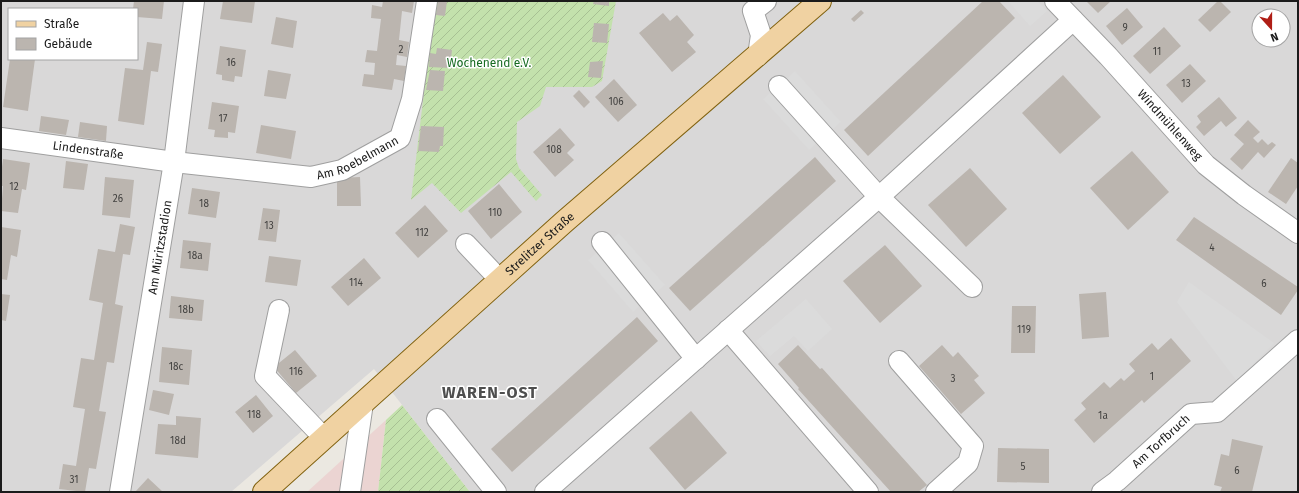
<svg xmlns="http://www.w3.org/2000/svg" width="1299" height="493" viewBox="0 0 1299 493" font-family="'Fira Sans',sans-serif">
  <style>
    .residential { fill: #d9d8d8; fill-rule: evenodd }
    .commercial { fill: #ebd4d2 }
    .garden { fill: url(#garden-furrows) }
    .parking { fill: #dbdbdb }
    .building { fill: #bbb5af }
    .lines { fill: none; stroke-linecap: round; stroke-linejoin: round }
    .minor-casing { stroke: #9f9f9f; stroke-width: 22 }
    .major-casing { stroke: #816210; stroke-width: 24 }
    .minor { stroke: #fff; stroke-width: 20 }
    .major { stroke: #f0d2a2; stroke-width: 22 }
    .labels { text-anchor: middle; stroke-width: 3; stroke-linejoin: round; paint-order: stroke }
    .number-label { font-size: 10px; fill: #434240 }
    .park-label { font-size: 12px; fill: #176b22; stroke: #fff }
    .street-label { font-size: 12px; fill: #1b1b1b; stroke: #fff }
    .district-label { font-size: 16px; font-weight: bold; letter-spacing: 1px; fill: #4e4e4e; stroke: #fff }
  </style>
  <defs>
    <pattern id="garden-furrows" width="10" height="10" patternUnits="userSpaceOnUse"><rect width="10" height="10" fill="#c3e1ac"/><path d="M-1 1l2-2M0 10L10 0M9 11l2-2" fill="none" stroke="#a7c093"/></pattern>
  </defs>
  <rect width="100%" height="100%" fill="#ebe8e1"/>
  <path class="residential" d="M1,1h1297v491h-828l-96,-123 -143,123h-230zM9,9h128v50h-128zM1259,16h24v24h-24z"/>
  <path class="commercial" d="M386,420l-8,72h-71z"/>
  <g class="garden">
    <path d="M435,1h181l-14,80 -10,6h-46l-6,19 -23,16 -1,37 3,9 23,27 -6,6 -25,-29 -50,41 -29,-30 -21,17z"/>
    <path d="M402,405l68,87h-92l8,-72z"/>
  </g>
  <g class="parking">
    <path d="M1008,1h29l10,10 -17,15z"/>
    <path d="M795,71l46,51 -32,28 -46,-51z"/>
    <path d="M619,233l46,52 -32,27 -45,-52z"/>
    <path d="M1189,282l85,61 -37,38 -60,-79z"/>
    <path d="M806,299l26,30 -24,22 -14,-15 -24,20 -14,-15z"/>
  </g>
  <g class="building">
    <path d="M134,1h30l-2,18 -25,-2v-8h-4z"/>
    <path d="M223,1h32l-3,22 -32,-4z"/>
    <path d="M383,1h31l-2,12 -10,-2 -3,29 10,2 -2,15 -10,-2 -1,10 10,1 -2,15 -10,-2 -2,11 -30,-4 2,-12 10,1 1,-12 -10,-1 2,-12 10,1 4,-32 -10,-1 1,-13 10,2z"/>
    <path d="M438,1h9l-2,15 -9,-1z"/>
    <path d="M594,1h15v5l-16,-2z"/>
    <path d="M983,1h16l16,17 -147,138 -24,-26z"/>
    <path d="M1086,1h25l-13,12z"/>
    <path d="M1218,1h2l11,11 -21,20 -12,-12z"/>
    <path d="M1127,8l16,19 -21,18 -16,-19z"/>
    <path d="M861,10l3,3 -10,9 -3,-3z"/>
    <path d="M663,13l7,8 7,-6 17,20 -7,7 9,10 -24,20 -33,-39z"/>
    <path d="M276,17l21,4 -4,27 -22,-4z"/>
    <path d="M594,23l15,1 -2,19 -15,-1z"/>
    <path d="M1164,27l17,19 -31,28 -17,-18z"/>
    <path d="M147,42l15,2 -4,28 -7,-1 -7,54 -26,-4 7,-53 18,2z"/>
    <path d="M220,46l26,4 -4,27 -7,-1 -1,6 -12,-2v-5l-6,-1z"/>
    <path d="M437,48l15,2 -2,18 -21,-1 1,-14 6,1z"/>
    <path d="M10,59h25l-7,52 -25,-4z"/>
    <path d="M603,61l-2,17 -13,-1 2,-15z"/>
    <path d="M1190,64l16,17 -24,22 -16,-18z"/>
    <path d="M268,70l23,4 -5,25 -22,-3z"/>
    <path d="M430,70l15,1 -2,20 -17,-1z"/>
    <path d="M1063,75l38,42 -41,37 -38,-41z"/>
    <path d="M614,79l23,26 -19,17 -23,-25z"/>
    <path d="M579,90l11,12 -6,6 -11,-12z"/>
    <path d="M1219,97l18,21 -11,9 -5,-6 -17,15 -8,-9 5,-5 -4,-6z"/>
    <path d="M212,102l27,4 -4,27 -7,-1v6l-14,-1 1,-7 -7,-1z"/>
    <path d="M41,116l28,4 -3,15 -27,-4z"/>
    <path d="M1248,120l12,12 -7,6 5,5 4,-4 6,6 4,-3 4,3 -12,13 -6,-6 -16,18 -12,-11 14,-15 -10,-9z"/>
    <path d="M80,122l27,4 -1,15 -28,-4z"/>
    <path d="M261,125l35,6 -5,28 -35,-6z"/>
    <path d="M421,126l23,1 -1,19h-3l-1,6 -21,-1z"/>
    <path d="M560,128l15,17 -8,8 7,7 -19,17 -22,-25z"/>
    <path d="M1132,151l37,41 -41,38 -38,-42z"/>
    <path d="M815,157l21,24 -146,130 -21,-23z"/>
    <path d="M1291,158l7,5v23l-12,18 -18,-12z"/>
    <path d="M3,159l27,4 -4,27 -4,-1 -4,24 -17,-2 2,-25h-2v-11z"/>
    <path d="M66,161l22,3 -4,26 -21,-2z"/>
    <path d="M970,168l37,41 -41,38 -38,-42z"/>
    <path d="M105,177l29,3 -4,38 -28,-3z"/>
    <path d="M360,177l1,29h-24v-28z"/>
    <path d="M499,184l23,28 -31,27 -23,-28z"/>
    <path d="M192,188l28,4 -4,26 -28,-4z"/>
    <path d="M425,205l23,26 -30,27 -23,-25z"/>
    <path d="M263,208l17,2 -4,32 -18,-2z"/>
    <path d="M1194,217l104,70v3l-17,25 -105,-75z"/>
    <path d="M120,224l15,3 -5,28 -7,-1 -8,50 8,2 -9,57 -7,-1 -8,49 7,1 -10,57 -7,-1 -4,24 -26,-3 4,-25 13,2 9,-57 -12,-2 8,-49 13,2 9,-57 -14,-3 9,-51 17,3z"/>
    <path d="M1,227l20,3 -4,27 -6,-2 -4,25 -6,-1z"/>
    <path d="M183,240l28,3 -3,28 -28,-3z"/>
    <path d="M885,245l37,41 -42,37 -37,-42z"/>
    <path d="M269,256l32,4 -4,26 -32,-4z"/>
    <path d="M364,258l17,20 -33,28 -17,-19z"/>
    <path d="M1106,292l3,45 -27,2 -3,-45z"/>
    <path d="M1,294l9,1 -4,26 -5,-1z"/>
    <path d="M171,296l33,4 -2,21 -33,-3z"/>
    <path d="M1012,306h24l-1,47h-24z"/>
    <path d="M637,317l21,24 -146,131 -21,-23z"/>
    <path d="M1171,338l20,23 -47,42 -2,-3 -48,43 -20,-23 12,-11 -5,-6 23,-21 6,6 11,-10 3,3 11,-10 -6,-7 23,-21 6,7z"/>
    <path d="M798,345l22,24 2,-1 105,117 -9,7h-27l-93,-103 1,-1 -21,-24z"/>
    <path d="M942,345l11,12 5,-5 21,24 -5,4 11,13 -24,21 -42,-48z"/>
    <path d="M162,347l30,3 -3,35 -30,-3z"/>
    <path d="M295,350l22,26 -21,17 -22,-26z"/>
    <path d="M153,390l21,4 -5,21 -20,-5z"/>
    <path d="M256,395l17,21 -20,17 -18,-21z"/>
    <path d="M691,411l36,42 -42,37 -36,-42z"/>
    <path d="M176,416l25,2 -3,40 -43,-4 3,-30 18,1z"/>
    <path d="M1232,439l31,7 -11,46h-32l2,-5 -8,-2 7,-31 8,2z"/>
    <path d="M998,448l51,1v34l-52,-1z"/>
    <path d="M148,478l15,14h-28z"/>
  </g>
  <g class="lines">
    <g class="minor-casing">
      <g id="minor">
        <path id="s1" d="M1055,1l53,55 98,109 38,30 54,38"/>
        <path d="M758,56l3,-21 -8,-24 13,-10"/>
        <path d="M779,86l100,111 93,90"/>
        <path id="s2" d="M1,138l173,24 137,15 31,-7 58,-32 12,-39 15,-98"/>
        <path d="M602,242l94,117"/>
        <path d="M466,244l34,36"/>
        <path d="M279,310l-14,66 59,62"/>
        <path d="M728,330l140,162"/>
        <path d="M899,361l74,85 -5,17 -32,29"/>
        <path d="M437,419l59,73"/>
        <path id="s3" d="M120,492l54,-330 20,-161"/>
        <path d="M350,492l13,-89"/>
        <path d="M545,492l334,-295 194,-177"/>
        <path id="s4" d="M1102,492l15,-11 74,-67 26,-2 81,-72"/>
      </g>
    </g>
    <g class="major-casing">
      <g id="major">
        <path id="s5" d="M264,492l300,-270 256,-221"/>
      </g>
    </g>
    <use href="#minor" class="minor"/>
    <use href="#major" class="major"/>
  </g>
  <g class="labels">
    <g class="number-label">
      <text x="1125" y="31">9</text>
      <text x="401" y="53">2</text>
      <text x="1157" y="55">11</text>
      <text x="231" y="66">16</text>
      <text x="1186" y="87">13</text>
      <text x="616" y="105">106</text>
      <text x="223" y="122">17</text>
      <text x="554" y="153">108</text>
      <text x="14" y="190">12</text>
      <text x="118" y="202">26</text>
      <text x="204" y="207">18</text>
      <text x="495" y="216">110</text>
      <text x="269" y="229">13</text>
      <text x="422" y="236">112</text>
      <text x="1212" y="251">4</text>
      <text x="195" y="259">18a</text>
      <text x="356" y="286">114</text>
      <text x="1264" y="287">6</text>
      <text x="186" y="313">18b</text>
      <text x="1024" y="333">119</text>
      <text x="176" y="370">18c</text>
      <text x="296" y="375">116</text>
      <text x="1152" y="380">1</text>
      <text x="953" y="382">3</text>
      <text x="254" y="418">118</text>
      <text x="1103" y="419">1a</text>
      <text x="178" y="444">18d</text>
      <text x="1023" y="470">5</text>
      <text x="1237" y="474">6</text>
      <text x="74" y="483">31</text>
    </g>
    <g class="park-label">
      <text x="489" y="67">Wochenend e.V.</text>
    </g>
    <g class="street-label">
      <text dy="4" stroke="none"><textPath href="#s1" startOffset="169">Windmühlenweg</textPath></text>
      <text dy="4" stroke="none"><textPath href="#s2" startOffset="88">Lindenstraße</textPath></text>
      <text dy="4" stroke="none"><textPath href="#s2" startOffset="363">Am Roebelmann</textPath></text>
      <text dy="4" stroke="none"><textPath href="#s5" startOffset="371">Strelitzer Straße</textPath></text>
      <text dy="4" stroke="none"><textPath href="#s3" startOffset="248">Am Müritzstadion</textPath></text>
      <text dy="4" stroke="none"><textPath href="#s4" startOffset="78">Am Torfbruch</textPath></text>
    </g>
    <g class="district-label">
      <text x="490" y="398">WAREN-OST</text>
    </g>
  </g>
  <rect width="1299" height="493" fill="none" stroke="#1b1b1b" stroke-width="4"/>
  <rect x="8" y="8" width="130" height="52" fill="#ffffff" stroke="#a4a4a4"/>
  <rect x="16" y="21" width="20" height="6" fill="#f0d2a2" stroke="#a4a4a4"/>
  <text x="44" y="28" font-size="12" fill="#1b1b1b">Straße</text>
  <rect x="16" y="38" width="20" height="12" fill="#bbb5af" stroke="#a4a4a4"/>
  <text x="44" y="48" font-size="12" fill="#1b1b1b">Gebäude</text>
  <g transform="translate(1271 28) rotate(159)"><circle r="19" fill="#ffffff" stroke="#a4a4a4"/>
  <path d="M0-3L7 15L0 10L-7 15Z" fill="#af1e16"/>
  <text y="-6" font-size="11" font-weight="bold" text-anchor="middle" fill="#1b1b1b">N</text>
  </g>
</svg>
